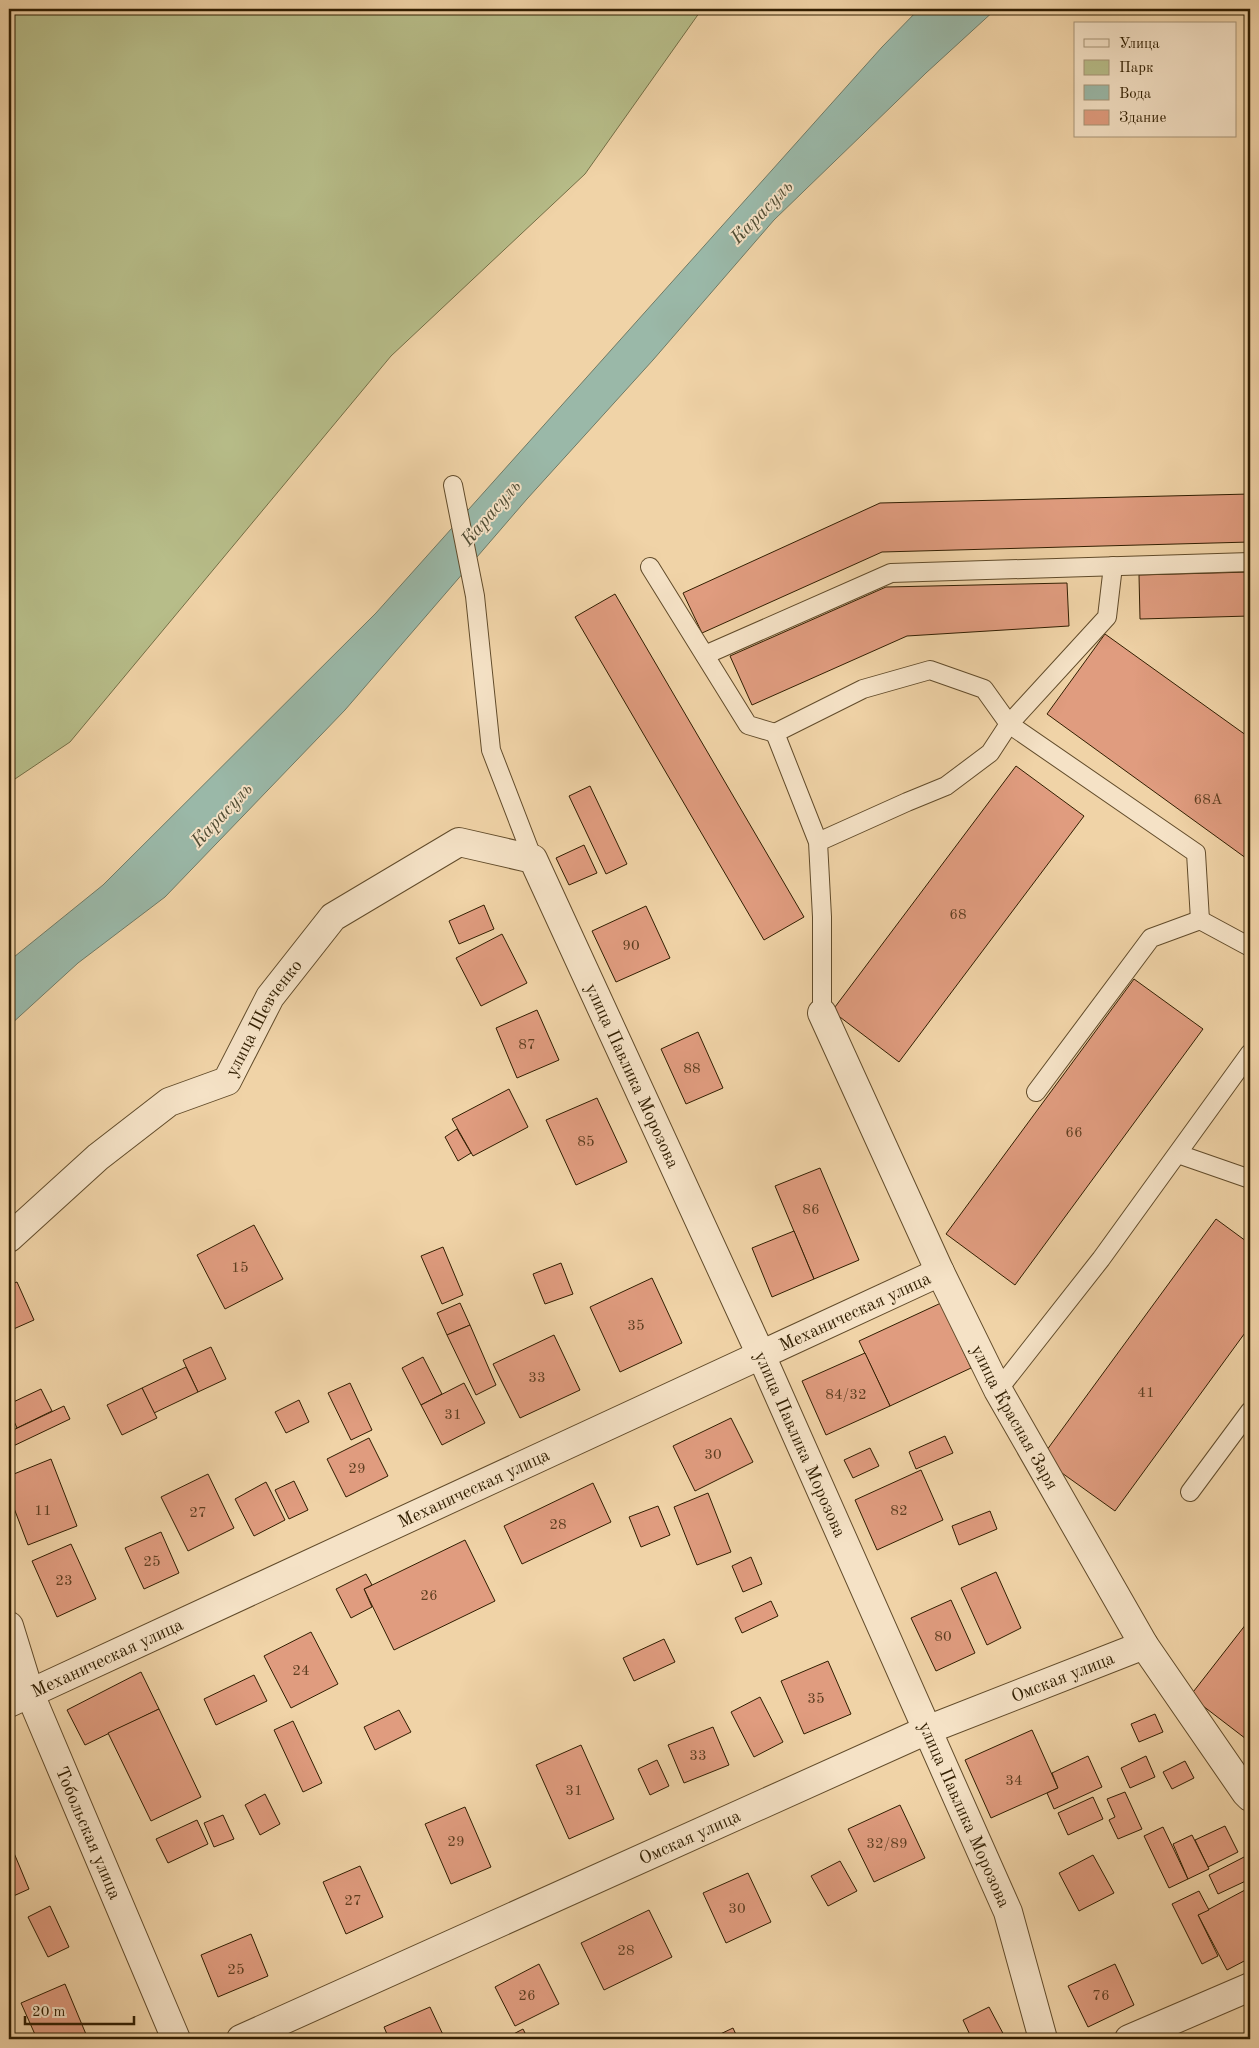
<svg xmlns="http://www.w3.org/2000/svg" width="1259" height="2048" viewBox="0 0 1259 2048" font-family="'Old Standard TT',serif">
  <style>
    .green { fill: #b7bd89; stroke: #746e45 }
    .water { fill: #9ab8a8; stroke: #707a65 }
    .building { fill: #e09c7f; stroke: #311e01 }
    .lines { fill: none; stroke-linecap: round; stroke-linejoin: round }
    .service-casing { stroke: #614b2a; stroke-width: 20 }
    .minor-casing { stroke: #614b2a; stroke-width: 30 }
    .service { stroke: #f5e2c6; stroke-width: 18 }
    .minor { stroke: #f5e2c6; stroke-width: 28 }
    .labels { text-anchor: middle; stroke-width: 4; stroke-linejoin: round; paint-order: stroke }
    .number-label { font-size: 15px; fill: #5d3e20 }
    .street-label { font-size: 18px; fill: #311e01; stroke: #f5e2c6 }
    .water-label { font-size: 19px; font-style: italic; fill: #504c33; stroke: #f5e2c6 }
  </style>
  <rect width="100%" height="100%" fill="#f0d3a7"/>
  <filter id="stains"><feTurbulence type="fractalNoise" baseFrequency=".004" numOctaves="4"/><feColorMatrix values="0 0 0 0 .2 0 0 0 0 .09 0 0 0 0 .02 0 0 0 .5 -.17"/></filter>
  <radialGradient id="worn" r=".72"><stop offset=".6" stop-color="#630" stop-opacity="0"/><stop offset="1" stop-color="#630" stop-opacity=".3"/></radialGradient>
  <path class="green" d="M9,9h693l-117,165 -194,182 -321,386 -61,41z"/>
  <path class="water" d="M919,9h77l-70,64 -152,147 -121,140 -126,139 -182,211 -180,187 -87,66 -69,63v-65l94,-76 273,-272 506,-566z"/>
  <g class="building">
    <path d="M1250,494v48l-368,10 -180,81 -19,-40 197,-90z"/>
    <path d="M1250,572v44l-110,3 -1,-44z"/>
    <path d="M1067,583l2,43 -162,10 -155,69 -22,-49 156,-69z"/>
    <path d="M615,594l189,323 -40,23 -189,-323z"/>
    <path d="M1105,634l145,104v123l-203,-147z"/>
    <path d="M1016,766l68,50 -185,246 -67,-51z"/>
    <path d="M590,786l37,78 -21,10 -37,-78z"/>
    <path d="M584,845l13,28 -28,12 -13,-27z"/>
    <path d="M484,905l10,24 -35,15 -10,-23z"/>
    <path d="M646,906l24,52 -54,24 -24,-51z"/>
    <path d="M502,934l25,49 -46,23 -25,-48z"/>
    <path d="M1134,979l69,50 -188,256 -69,-51z"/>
    <path d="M537,1010l22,50 -42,18 -21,-50z"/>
    <path d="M698,1032l25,56 -37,16 -25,-55z"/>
    <path d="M509,1089l19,38 -55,29 -21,-37z"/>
    <path d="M597,1098l30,64 -51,23 -30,-65z"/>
    <path d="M457,1129l14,24 -13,8 -13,-24z"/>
    <path d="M820,1168l39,92 -45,19 -39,-93z"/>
    <path d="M1216,1219l34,25v82l-135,185 -74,-53z"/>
    <path d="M254,1225l29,54 -58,30 -28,-54z"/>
    <path d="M794,1231l20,48 -42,18 -20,-49z"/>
    <path d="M443,1247l20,48 -21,9 -21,-48z"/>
    <path d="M561,1263l12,31 -28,10 -12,-30z"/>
    <path d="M652,1278l30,65 -62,29 -30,-65z"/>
    <path d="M17,1282l17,38 -25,11v-46z"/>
    <path d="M460,1303l10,22 -23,10 -10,-22z"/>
    <path d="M941,1303l30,65 -81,38 -31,-65z"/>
    <path d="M470,1325l26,60 -20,10 -29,-60z"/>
    <path d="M554,1335l26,55 -60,28 -27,-54z"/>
    <path d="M211,1347l15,32 -28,13 -15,-32z"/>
    <path d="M865,1353l25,53 -64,29 -24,-54z"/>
    <path d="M423,1357l19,37 -21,11 -19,-37z"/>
    <path d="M186,1367l12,25 -44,21 -12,-25z"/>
    <path d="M350,1383l22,47 -21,10 -23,-47z"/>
    <path d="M464,1383l21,40 -43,22 -21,-40z"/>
    <path d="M142,1388l15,30 -35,17 -15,-30z"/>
    <path d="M41,1389l11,22 -35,17 -8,-18v-6z"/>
    <path d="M299,1400l10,22 -23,11 -11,-21z"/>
    <path d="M64,1406l6,13 -61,29v-16z"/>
    <path d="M731,1418l22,44 -58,29 -22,-45z"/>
    <path d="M945,1436l8,17 -37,16 -7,-17z"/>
    <path d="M369,1438l19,38 -42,21 -19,-38z"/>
    <path d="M870,1448l9,18 -26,12 -9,-18z"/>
    <path d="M51,1459l26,67 -49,19 -19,-50v-19z"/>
    <path d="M921,1470l22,50 -66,30 -22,-50z"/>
    <path d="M208,1474l26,54 -46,23 -27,-54z"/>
    <path d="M294,1481l14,29 -19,9 -14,-29z"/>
    <path d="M266,1482l19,38 -31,16 -19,-37z"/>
    <path d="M593,1483l18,39 -89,42 -18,-38z"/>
    <path d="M708,1493l23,59 -34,13 -23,-58z"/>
    <path d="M658,1506l12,29 -29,12 -12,-30z"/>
    <path d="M990,1511l7,18 -38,16 -7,-19z"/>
    <path d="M161,1532l18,41 -35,16 -19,-41z"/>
    <path d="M465,1540l30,61 -101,49 -30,-61z"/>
    <path d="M71,1544l25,55 -39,18 -25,-56z"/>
    <path d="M751,1557l11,27 -19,8 -11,-26z"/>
    <path d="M996,1572l25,56 -34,17 -26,-57z"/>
    <path d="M366,1574l6,11 -8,4 8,18 -21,11 -15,-29z"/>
    <path d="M951,1600l24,53 -39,18 -25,-53z"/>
    <path d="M771,1601l7,15 -36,17 -7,-15z"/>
    <path d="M1250,1619v123l-60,-46z"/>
    <path d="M311,1632l27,52 -47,24 -27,-52z"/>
    <path d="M664,1639l11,23 -41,19 -11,-23z"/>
    <path d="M828,1661l23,53 -47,20 -23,-53z"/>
    <path d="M141,1672l18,37 -74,36 -18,-35z"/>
    <path d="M254,1675l13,26 -51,24 -12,-26z"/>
    <path d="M760,1697l23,45 -29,15 -23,-45z"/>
    <path d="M159,1709l42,88 -50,24 -43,-88z"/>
    <path d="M399,1710l12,22 -36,18 -11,-23z"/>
    <path d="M1155,1714l8,18 -24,10 -8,-18z"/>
    <path d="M293,1721l29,62 -19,9 -29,-62z"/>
    <path d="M713,1727l16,38 -45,18 -16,-38z"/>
    <path d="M1032,1730l26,58 -67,30 -26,-58z"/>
    <path d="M581,1745l33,74 -45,20 -33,-74z"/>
    <path d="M1088,1756l14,31 -48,22 -7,-16 11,-5 -6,-15z"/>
    <path d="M1146,1756l9,21 -25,11 -9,-20z"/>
    <path d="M657,1760l12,26 -19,9 -12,-26z"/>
    <path d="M1185,1761l9,17 -22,11 -9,-17z"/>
    <path d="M1125,1792l17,37 -24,10 -9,-19 6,-3 -8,-18z"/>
    <path d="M265,1794l15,30 -20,11 -15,-30z"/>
    <path d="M1093,1797l10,22 -35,16 -10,-22z"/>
    <path d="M900,1805l25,53 -51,24 -26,-53z"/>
    <path d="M465,1807l26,60 -40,17 -26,-60z"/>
    <path d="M223,1815l11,24 -20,8 -10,-24z"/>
    <path d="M197,1820l11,24 -40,19 -12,-24z"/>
    <path d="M1225,1826l13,26 -30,15 -13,-27z"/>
    <path d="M1163,1827l25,52 -19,9 -25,-52z"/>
    <path d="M1192,1835l17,34 -21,10 -15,-35z"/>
    <path d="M9,1841l20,48 -20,9z"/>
    <path d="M1093,1855l21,38 -35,18 -20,-38z"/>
    <path d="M1248,1855l2,4v20l-32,15 -9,-19z"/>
    <path d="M840,1861l17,30 -29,15 -17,-30z"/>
    <path d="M360,1866l23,51 -37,17 -23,-52z"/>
    <path d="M748,1873l23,49 -45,21 -23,-50z"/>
    <path d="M1245,1890l5,11v57l-23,12 -29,-55z"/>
    <path d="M1199,1891l10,19 -11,5 20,41 -16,8 -30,-60z"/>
    <path d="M50,1906l19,41 -21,10 -20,-40z"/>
    <path d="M649,1910l23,47 -68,33 -23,-47z"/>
    <path d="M251,1934l17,42 -50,21 -17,-42z"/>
    <path d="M539,1964l20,40 -44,22 -20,-39z"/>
    <path d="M1115,1964l19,41 -46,22 -20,-41z"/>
    <path d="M65,1984l23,55h-51l-16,-36z"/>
    <path d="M430,2007l15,32h-56l-5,-12z"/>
    <path d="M989,2007l17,32h-34l-9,-19z"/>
    <path d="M733,2028l5,11h-23l-1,-2z"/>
    <path d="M523,2029l5,10h-24z"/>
  </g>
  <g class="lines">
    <g class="service-casing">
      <g id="service">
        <path d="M453,485l22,111 16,154 42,109"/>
        <path d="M1113,566l-6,51 -98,107 187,129 4,67"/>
        <path d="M650,567l98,158 27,8"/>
        <path d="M705,655l186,-82 359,-11"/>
        <path d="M818,842l89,-40 39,-16 44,-33 19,-29 -25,-35 -54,-19 -67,19 -88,44 43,109 4,75v96"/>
        <path d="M1036,1092l115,-154 49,-18 50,27"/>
        <path d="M1178,1154l72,25"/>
        <path d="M998,1390l103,-131 149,-206"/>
        <path d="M1190,1492l60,-81"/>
      </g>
    </g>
    <g class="minor-casing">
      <g id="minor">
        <path id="s1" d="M822,1013l118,259 58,118 146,255 102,148 4,4"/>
        <path id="s2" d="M9,1238l89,-81 71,-55 58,-21 43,-84 63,-80 126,-75 74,17 228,496 247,557 35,127"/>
        <path id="s3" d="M9,1626l21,68 146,345"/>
        <path id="s4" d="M9,1703l931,-431"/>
        <path id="s5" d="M241,2039l686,-309 217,-85"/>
        <path d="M1129,2039l121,-52"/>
      </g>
    </g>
    <use href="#service" class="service"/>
    <use href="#minor" class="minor"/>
  </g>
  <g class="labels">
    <g class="number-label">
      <text x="1208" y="804">68А</text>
      <text x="958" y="919">68</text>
      <text x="631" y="950">90</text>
      <text x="527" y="1049">87</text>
      <text x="692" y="1073">88</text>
      <text x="1074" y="1137">66</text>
      <text x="586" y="1146">85</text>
      <text x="811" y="1214">86</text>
      <text x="240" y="1272">15</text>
      <text x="636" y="1330">35</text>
      <text x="537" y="1382">33</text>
      <text x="1146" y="1397">41</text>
      <text x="846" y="1399">84/32</text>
      <text x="453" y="1419">31</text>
      <text x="713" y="1459">30</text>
      <text x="357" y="1473">29</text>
      <text x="43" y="1515">11</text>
      <text x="899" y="1515">82</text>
      <text x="198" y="1517">27</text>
      <text x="558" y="1529">28</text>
      <text x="152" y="1566">25</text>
      <text x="64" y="1585">23</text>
      <text x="429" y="1600">26</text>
      <text x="943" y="1641">80</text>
      <text x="301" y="1675">24</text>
      <text x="816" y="1703">35</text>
      <text x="698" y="1760">33</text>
      <text x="1014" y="1785">34</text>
      <text x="574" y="1795">31</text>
      <text x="456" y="1846">29</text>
      <text x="887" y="1848">32/89</text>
      <text x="353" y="1905">27</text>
      <text x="737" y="1913">30</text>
      <text x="626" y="1955">28</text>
      <text x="236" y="1974">25</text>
      <text x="527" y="2000">26</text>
      <text x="1101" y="2000">76</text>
    </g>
    <g class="street-label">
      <text dy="6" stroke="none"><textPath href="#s2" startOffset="345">улица Шевченко</textPath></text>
      <text dy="6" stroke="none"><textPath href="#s2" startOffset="929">улица Павлика Морозова</textPath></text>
      <text dy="6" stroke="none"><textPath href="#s4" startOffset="932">Механическая улица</textPath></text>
      <text dy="6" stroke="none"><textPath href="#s1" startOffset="448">улица Красная Заря</textPath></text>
      <text dy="6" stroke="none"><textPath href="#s2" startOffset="1334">улица Павлика Морозова</textPath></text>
      <text dy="6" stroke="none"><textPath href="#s4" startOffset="512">Механическая улица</textPath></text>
      <text dy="6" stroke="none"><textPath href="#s4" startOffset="108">Механическая улица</textPath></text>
      <text dy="6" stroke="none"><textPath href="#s5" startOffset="898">Омская улица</textPath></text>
      <text dy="6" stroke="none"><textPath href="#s2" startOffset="1739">улица Павлика Морозова</textPath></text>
      <text dy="6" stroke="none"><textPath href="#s3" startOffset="222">Тобольская улица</textPath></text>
      <text dy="6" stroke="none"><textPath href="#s5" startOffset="492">Омская улица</textPath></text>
    </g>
    <g class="water-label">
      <text transform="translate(761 211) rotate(-46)" y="7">Карасуль</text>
      <text transform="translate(490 512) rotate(-49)" y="7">Карасуль</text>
      <text transform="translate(221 814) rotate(-47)" y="7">Карасуль</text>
    </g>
  </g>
  <rect width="1259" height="2048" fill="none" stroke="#f0d3a7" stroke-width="30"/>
  <rect x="10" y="10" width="1239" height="2028" fill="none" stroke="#311e01" stroke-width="2.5"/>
  <rect x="15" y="15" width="1229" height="2018" fill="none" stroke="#311e01"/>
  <rect x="1074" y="22" width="162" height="115" fill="#f5e2c6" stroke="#a79477"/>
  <rect x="1084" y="39" width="25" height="8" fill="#f5e2c6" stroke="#a79477"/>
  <text x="1119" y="48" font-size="15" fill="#311e01">Улица</text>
  <rect x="1084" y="60" width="25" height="15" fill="#b7bd89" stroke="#a79477"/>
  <text x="1119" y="72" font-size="15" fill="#311e01">Парк</text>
  <rect x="1084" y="85" width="25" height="15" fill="#9ab8a8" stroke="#a79477"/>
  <text x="1119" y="98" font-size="15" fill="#311e01">Вода</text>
  <rect x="1084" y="110" width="25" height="15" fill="#e09c7f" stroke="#a79477"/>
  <text x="1119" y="122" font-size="15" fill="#311e01">Здание</text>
  <path d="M25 2016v8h109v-8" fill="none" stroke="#311e01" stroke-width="2.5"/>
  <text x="32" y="2016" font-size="15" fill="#311e01" stroke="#f5e2c6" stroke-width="4" paint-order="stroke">20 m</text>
  <rect width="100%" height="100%" filter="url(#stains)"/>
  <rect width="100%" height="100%" fill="url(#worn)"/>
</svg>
